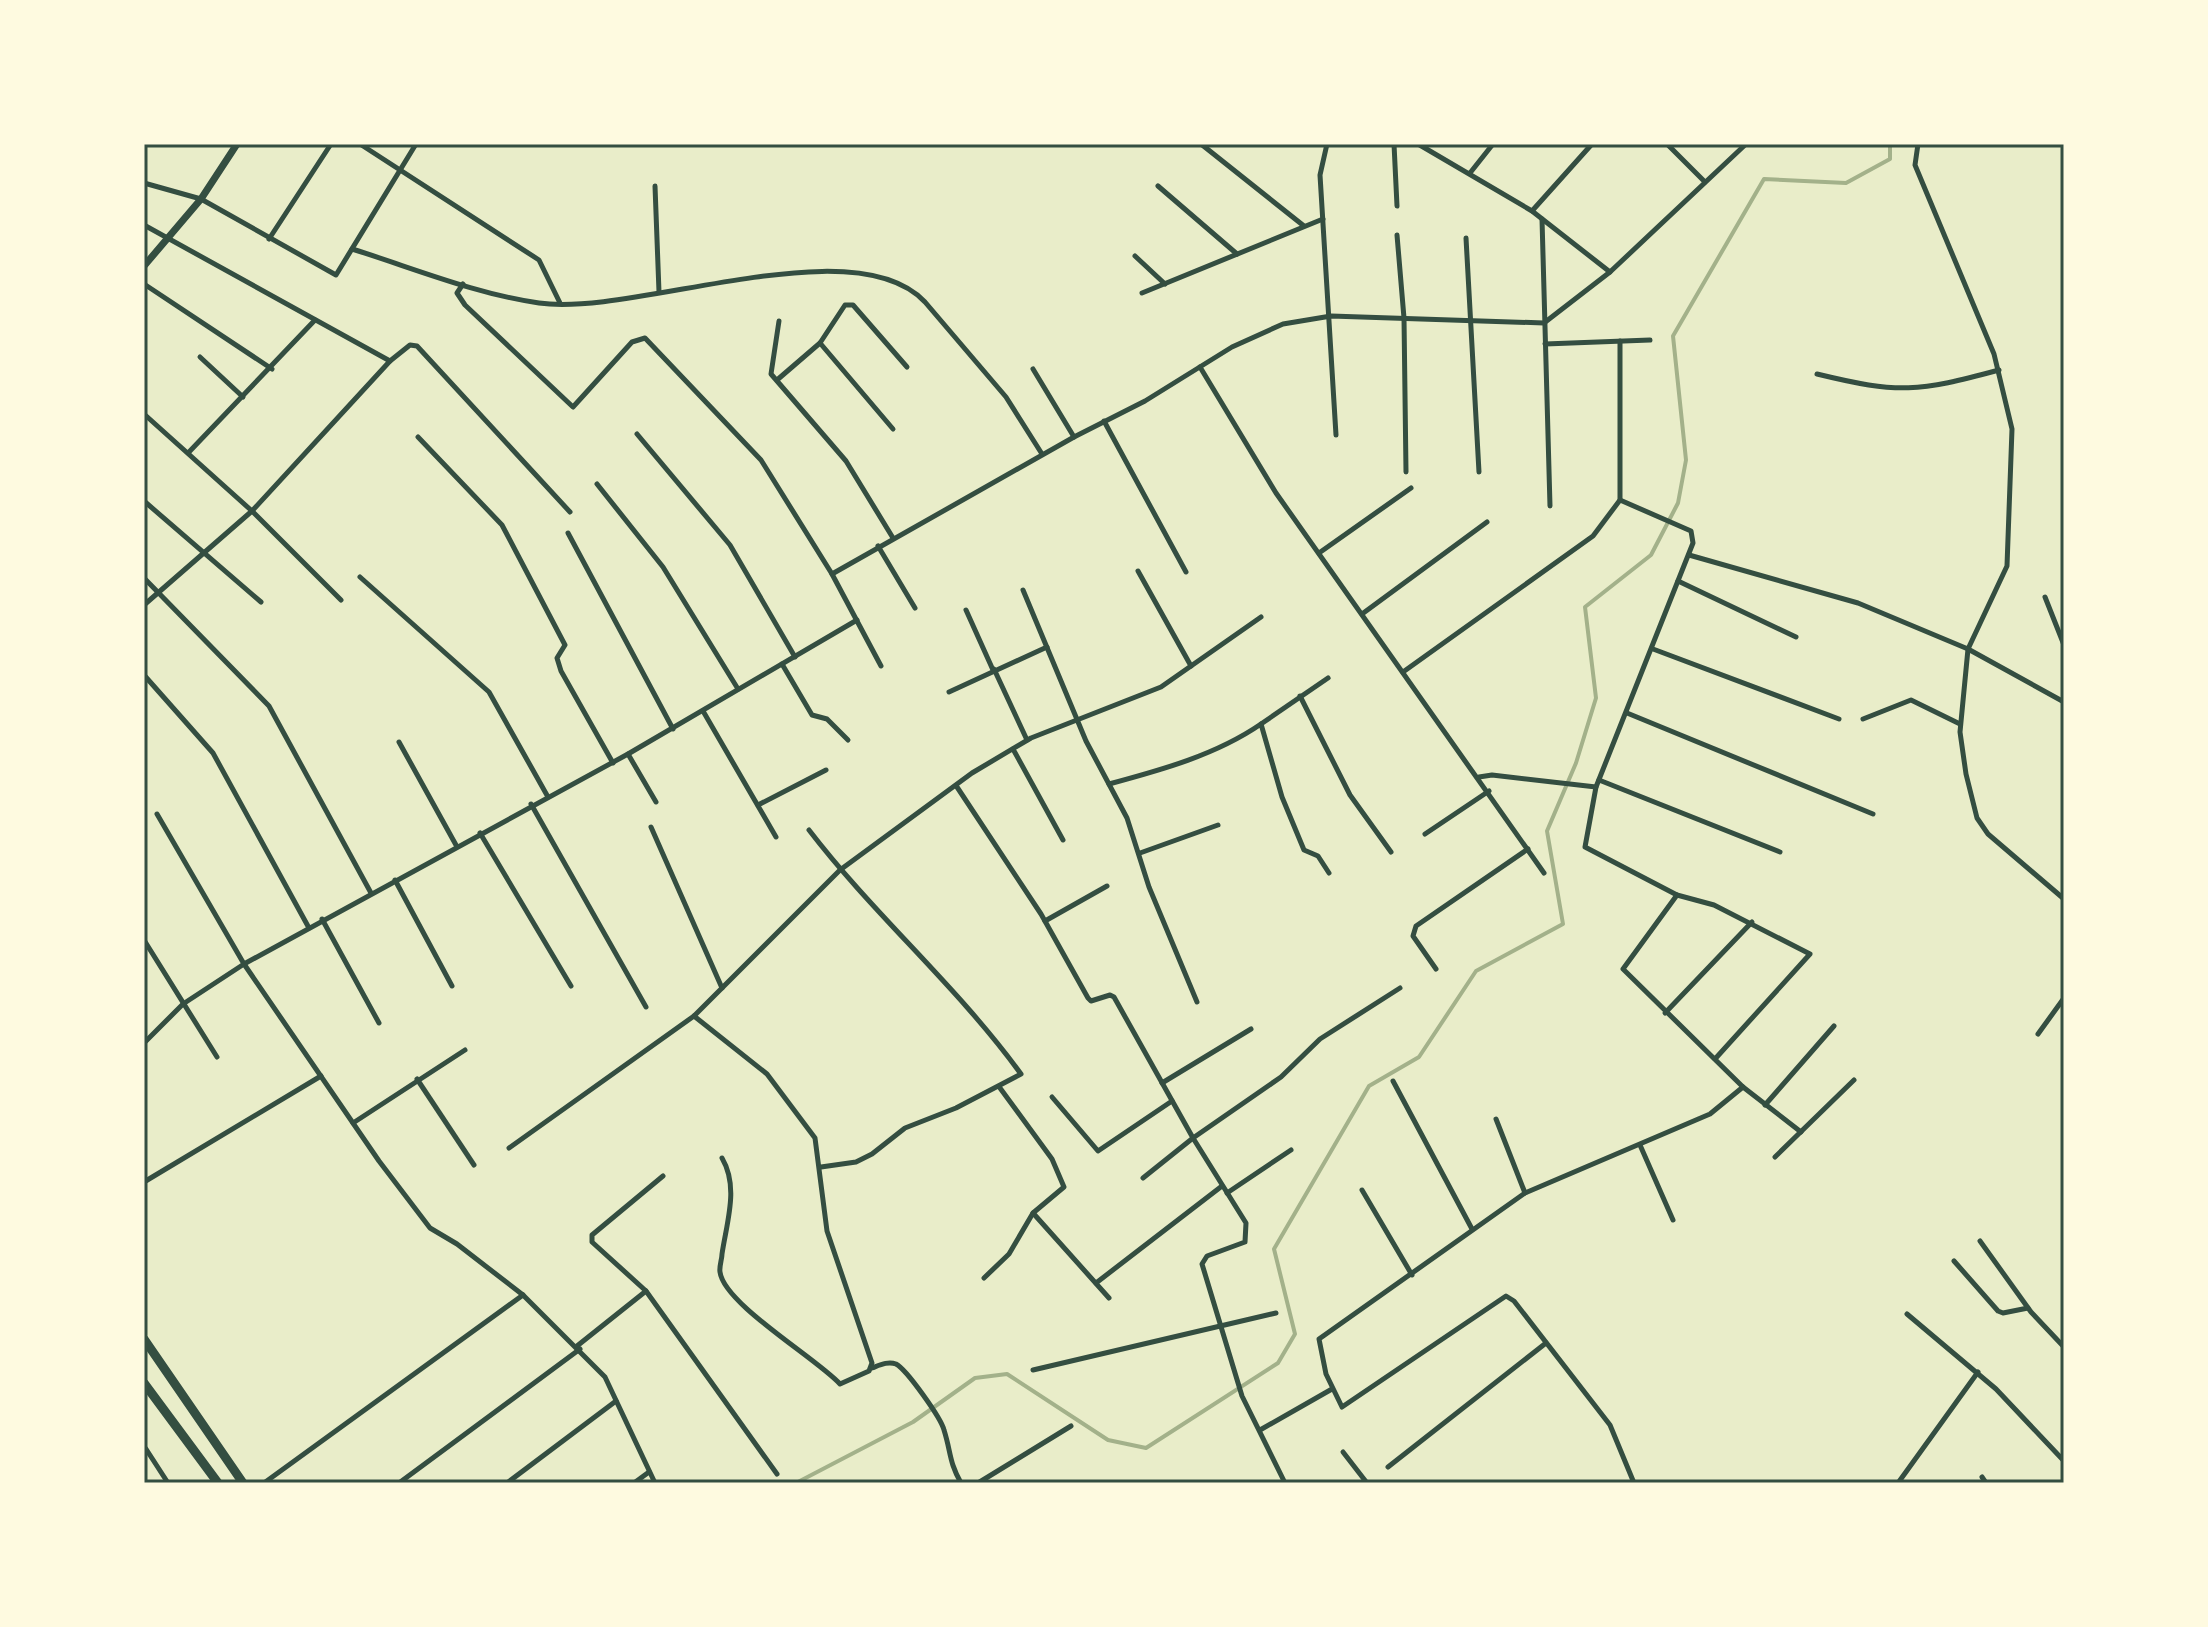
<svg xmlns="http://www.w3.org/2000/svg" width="2208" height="1627" viewBox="0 0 2208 1627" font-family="Arial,sans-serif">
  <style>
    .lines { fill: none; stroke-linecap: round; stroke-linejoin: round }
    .stream { stroke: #a3b18a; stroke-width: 4 }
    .minor { stroke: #344e41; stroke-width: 5 }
    .tertiary { stroke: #344e41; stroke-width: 7 }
    .trunk { stroke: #344e41; stroke-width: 9 }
    .neatline { fill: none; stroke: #344e41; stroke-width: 3 }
  </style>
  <rect width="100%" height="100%" fill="#e9edc9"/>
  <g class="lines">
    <path class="stream" d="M796,1483l117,-61 62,-44 32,-4 101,66 38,8 132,-85 17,-29 -21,-85 95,-163 50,-29 57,-86 87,-47 -16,-93 29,-68 20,-65 -11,-91 66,-52 27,-52 8,-43 -13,-124 91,-157 82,4 44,-24v-15"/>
    <g class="minor">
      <path d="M360,144l179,116 21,43"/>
      <path d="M1201,144l103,82"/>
      <path d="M1327,144l-7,31 16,260"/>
      <path d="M1394,144l3,62"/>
      <path d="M1418,144l114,67 78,61"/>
      <path d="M1667,144l38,38"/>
      <path d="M1918,144l-3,21 79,189 18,75 -5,137 -39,83 -8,83 6,42 11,44 11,16 76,65"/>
      <path d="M1470,173l23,-29"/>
      <path d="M144,183l57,16 135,76 80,-131"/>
      <path d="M655,186l4,106"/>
      <path d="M1158,186l79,68"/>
      <path d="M1532,211l60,-67"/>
      <path d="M1542,219l8,287"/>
      <path d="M144,225l246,136 -138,150 -108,94"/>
      <path d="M1397,235l7,83 2,154"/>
      <path d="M1466,238l13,234"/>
      <path d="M269,239l62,-95"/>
      <path d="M352,249c61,19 124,45 187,54 96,14 314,-77 386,-1l81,95 36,57"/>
      <path d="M1135,256l30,28"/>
      <path d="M144,284l128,85"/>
      <path d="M463,284l-6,9 8,12 108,102 59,-65 13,-4 116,122 71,114 49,92"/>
      <path d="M1142,293l181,-74"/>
      <path d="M779,321l-8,53 75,87 47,77"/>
      <path d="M820,343l73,86"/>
      <path d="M1545,344l105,-4"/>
      <path d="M200,357l43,40"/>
      <path d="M390,361l20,-16 7,1 153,166"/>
      <path d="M1200,367l76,126 268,380"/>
      <path d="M1033,369l41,68"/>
      <path d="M1817,374c82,20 101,18 182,-4"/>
      <path d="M777,380l43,-37 25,-38h8l54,62"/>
      <path d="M144,414l108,97 89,89"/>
      <path d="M1104,421l82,151"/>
      <path d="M637,434l93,111 65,112"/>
      <path d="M418,437l84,88 63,120 -8,13 4,13 52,92"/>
      <path d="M189,452l126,-132"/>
      <path d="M597,484l66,83 75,122"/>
      <path d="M1620,500l71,31 2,12 -97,244 -11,60 92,48 37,10 96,49 -95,105"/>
      <path d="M144,501l117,101"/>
      <path d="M568,533l105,196"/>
      <path d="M878,546l37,62"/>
      <path d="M1319,553l92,-65"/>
      <path d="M1689,555l169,48 110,46 96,53"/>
      <path d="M1138,571l53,95"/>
      <path d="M832,574l242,-137 71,-36 87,-54 51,-23 48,-8 213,7 66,-51 136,-128"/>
      <path d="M360,577l129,115 59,105"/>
      <path d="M144,578l125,128 102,187"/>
      <path d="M1678,581l118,56"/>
      <path d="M1023,590l63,151 41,77 22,69 48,115"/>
      <path d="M2045,597l19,48"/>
      <path d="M966,610l27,60"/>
      <path d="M1362,614l125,-92"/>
      <path d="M1653,649l186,70"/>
      <path d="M782,664l30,51 15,4 21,21"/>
      <path d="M994,669l33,71"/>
      <path d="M1403,672l190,-136 27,-36v-159"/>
      <path d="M144,675l69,78 96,175"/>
      <path d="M949,692l98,-45"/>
      <path d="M1300,696l50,99 41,57"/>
      <path d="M703,711l73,126"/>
      <path d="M1627,713l246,101"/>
      <path d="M1863,719l48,-19 49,24"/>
      <path d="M1261,724l67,-46"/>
      <path d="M399,742l57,103"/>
      <path d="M1013,749l50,91"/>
      <path d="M628,754l28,48"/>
      <path d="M1479,777l13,-2 104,12"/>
      <path d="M1599,780l181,72"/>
      <path d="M1109,784c52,-14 107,-29 152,-60l21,73 22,53 14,6 11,17"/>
      <path d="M957,787l84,127 47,84 3,3 19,-6 4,2 79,141 53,85 -1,19 -38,14 -5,8 40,132 43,87"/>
      <path d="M531,804l115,203"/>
      <path d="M758,805l68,-35"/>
      <path d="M157,814l87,150 135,197 51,67 27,16 66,51 82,82 50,106"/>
      <path d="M651,827l71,161"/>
      <path d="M809,830c66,86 148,156 212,244l-65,34 -51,20 -33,26 -16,8 -35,5"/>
      <path d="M480,833l91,153"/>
      <path d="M1425,834l64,-43"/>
      <path d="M1140,853l78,-28"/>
      <path d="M395,880l57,106"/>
      <path d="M1677,895l-54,74 120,118 58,45"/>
      <path d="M322,919l57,104"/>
      <path d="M1045,921l62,-35"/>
      <path d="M144,940l73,117"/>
      <path d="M1436,969l-23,-33 3,-10 112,-77"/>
      <path d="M1665,1013l87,-91"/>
      <path d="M694,1016l73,58 48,64 12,93 45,132 -3,8 -29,13c-24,-26 -116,-80 -120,-112 -1,-5 2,-13 2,-18 5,-33 17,-67 0,-96"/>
      <path d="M2038,1034l26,-36"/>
      <path d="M144,1043l39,-39 61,-40 384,-210 229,-134"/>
      <path d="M417,1079l57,86"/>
      <path d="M1393,1081l79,148"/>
      <path d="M1162,1083l89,-54"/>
      <path d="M1052,1097l46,54 74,-50"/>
      <path d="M1765,1105l69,-79"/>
      <path d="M1496,1119l29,74"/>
      <path d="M353,1123l112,-73"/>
      <path d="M1640,1145l33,75"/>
      <path d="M509,1148l185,-132 146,-146 132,-97 59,-35 130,-51 100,-70"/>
      <path d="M1775,1157l79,-77"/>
      <path d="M663,1176l-71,59v7l54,49 131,183"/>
      <path d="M1143,1178l50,-40 88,-61 39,-38 80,-51"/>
      <path d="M144,1182l177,-106"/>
      <path d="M1362,1190l50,85"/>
      <path d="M1227,1193l64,-43"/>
      <path d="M1033,1213l76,85"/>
      <path d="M1980,1241l51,71 33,35"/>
      <path d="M1954,1261l44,50 5,2 25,-5"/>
      <path d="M984,1278l25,-24 24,-41 31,-26 -12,-28 -52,-71"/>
      <path d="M1096,1283l126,-97"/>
      <path d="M1907,1314l89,75 68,72"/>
      <path d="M577,1346l69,-55"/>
      <path d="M872,1368c8,-3 16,-7 24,-4 11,6 45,54 48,66 7,22 5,32 17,53"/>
      <path d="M1033,1370l243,-57"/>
      <path d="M1260,1430l72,-41"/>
      <path d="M146,1449l22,34"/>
      <path d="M1343,1452l24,31"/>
      <path d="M1388,1467l158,-124"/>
      <path d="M1982,1477l4,6"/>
      <path d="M264,1483l259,-188"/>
      <path d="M399,1483l181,-134"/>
      <path d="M507,1483l109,-82"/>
      <path d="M634,1483l15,-11"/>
      <path d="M978,1483l93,-57"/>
      <path d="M1634,1483l-24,-58 -96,-124 -8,-5 -164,111 -16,-33 -7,-35 206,-146 185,-79 33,-27"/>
      <path d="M1759,1483h15"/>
      <path d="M1898,1483l80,-111"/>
    </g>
    <path class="tertiary" d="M144,266l57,-67 36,-55"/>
    <g class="trunk">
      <path d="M144,1339l99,144"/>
      <path d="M144,1383l74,100"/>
    </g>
  </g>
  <rect width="2208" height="1627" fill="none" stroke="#fefae0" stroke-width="292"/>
  <rect x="146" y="146" width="1916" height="1335" class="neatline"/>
</svg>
